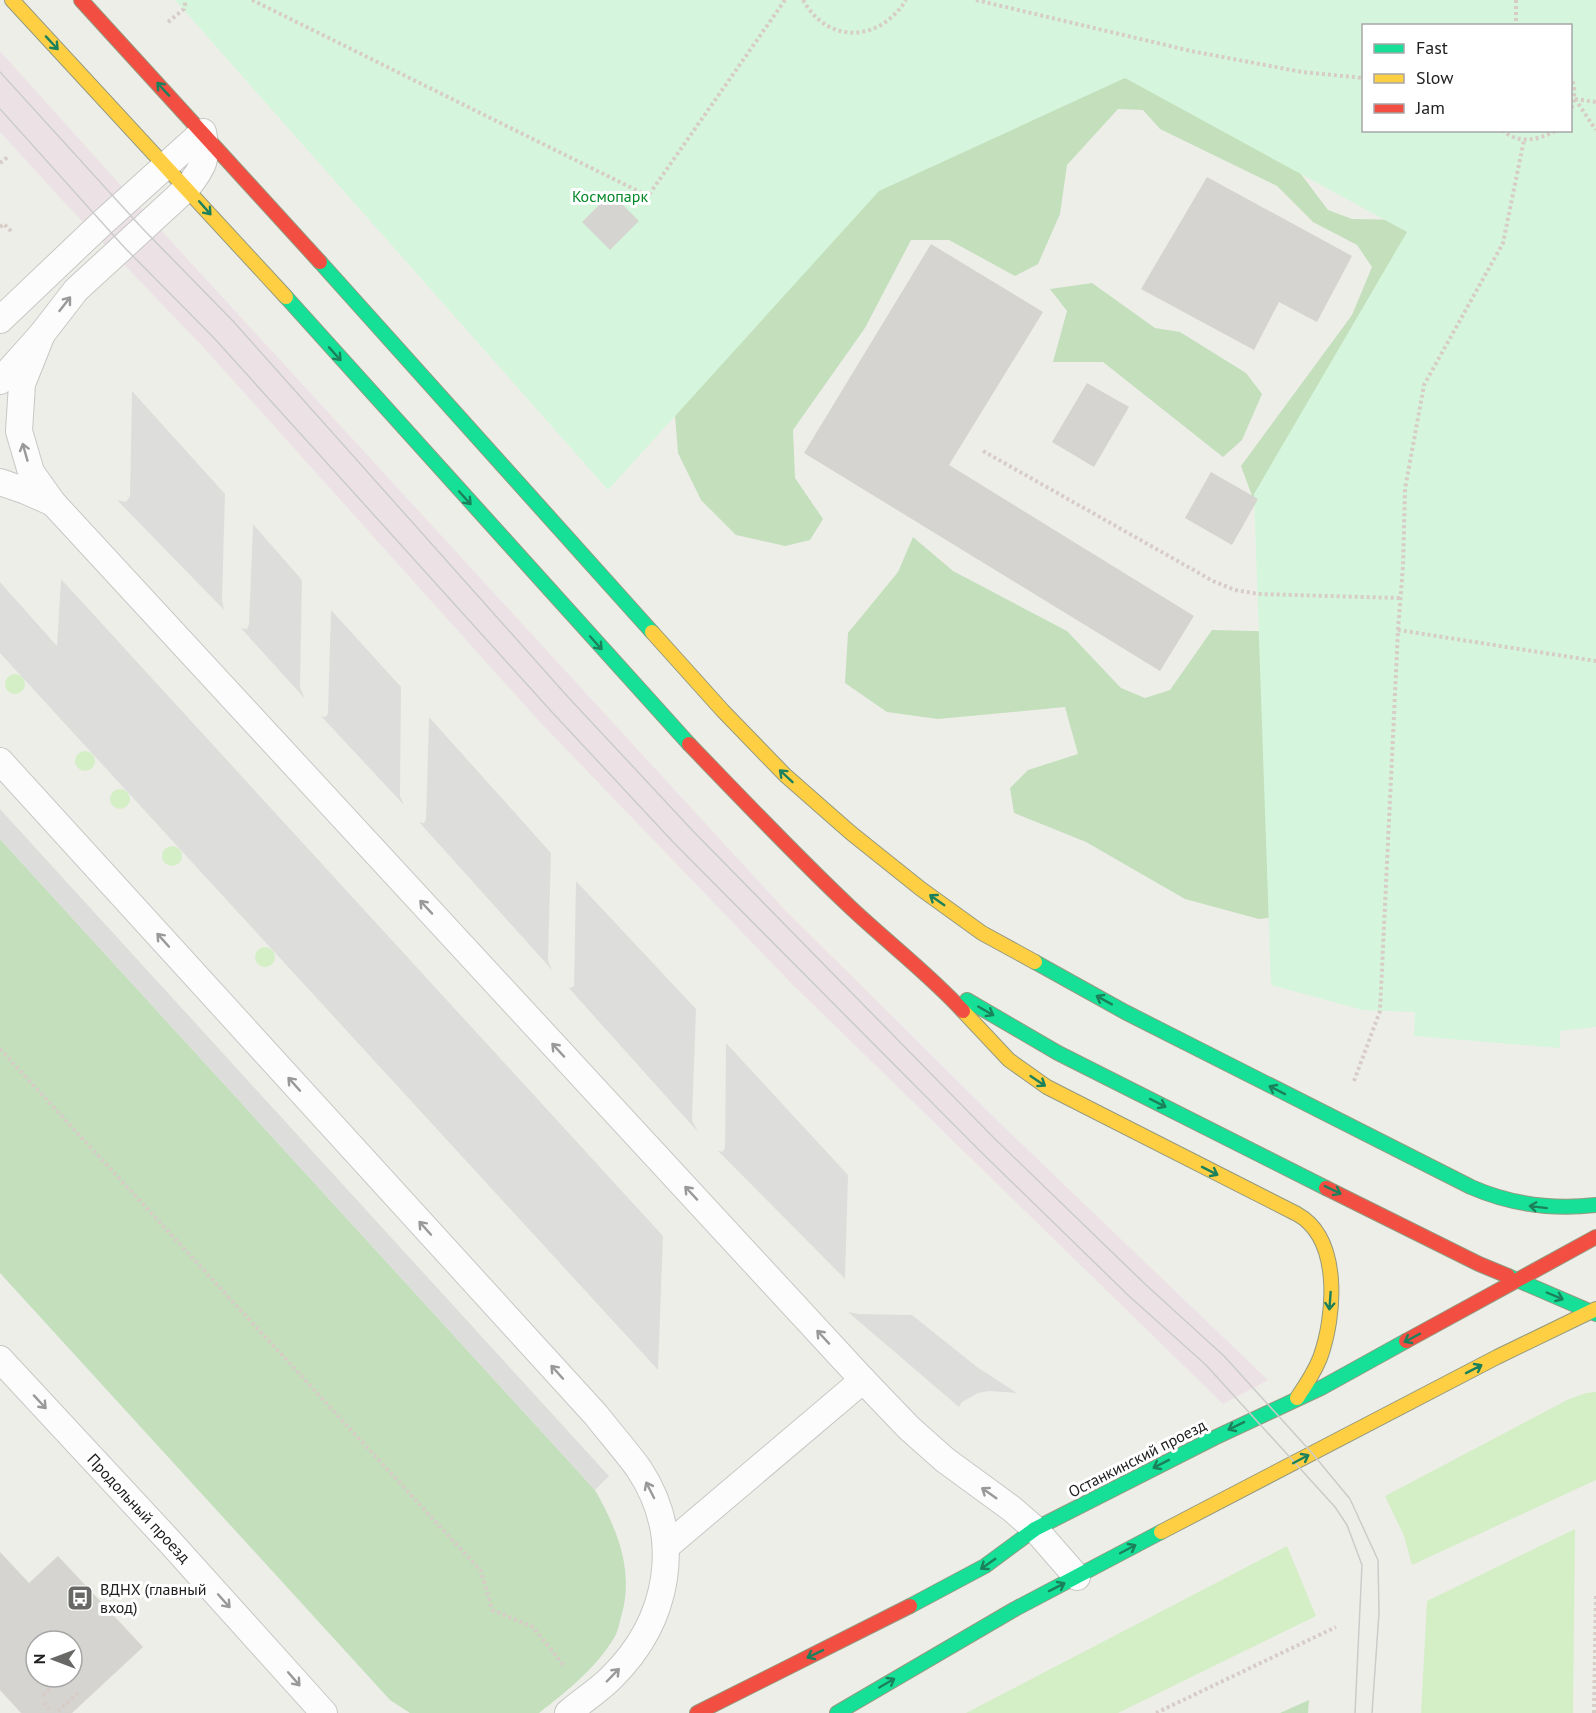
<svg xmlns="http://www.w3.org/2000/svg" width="1596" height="1713" viewBox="0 0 1596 1713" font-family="'PT Sans',sans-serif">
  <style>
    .industrial { fill: #ece2e6 }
    .grass { fill: #d4eec6 }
    .forest { fill: #c3dfbc }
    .park { fill: #d5f6dc; fill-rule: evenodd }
    .parking { fill: #dddddb }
    .building { fill: #d5d4d0; fill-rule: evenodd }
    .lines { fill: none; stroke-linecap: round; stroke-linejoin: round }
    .lane-casing { stroke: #c7c7c5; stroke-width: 28 }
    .fast-casing { stroke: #939a7f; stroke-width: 16 }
    .slow-casing { stroke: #939a7f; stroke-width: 16 }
    .jam-casing { stroke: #939a7f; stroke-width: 16 }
    .path { stroke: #d8ccc7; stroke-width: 4; stroke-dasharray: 3 3; stroke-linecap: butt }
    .lane { stroke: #fcfcfc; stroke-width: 26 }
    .fast { stroke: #16e098; stroke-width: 14 }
    .slow { stroke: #ffcf43; stroke-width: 14 }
    .jam { stroke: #f24e42; stroke-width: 14 }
    .tram { stroke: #cbcbca; stroke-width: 1.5 }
    .oneway { stroke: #1b805c }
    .oneway2 { stroke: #999 }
    .labels { text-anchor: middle; stroke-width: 6; stroke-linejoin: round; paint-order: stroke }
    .park-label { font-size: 16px; fill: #048827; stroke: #fff }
    .street-label { font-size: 16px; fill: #202020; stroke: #fff }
    .poi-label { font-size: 16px; fill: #202020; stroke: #fff; text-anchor: start }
  </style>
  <rect width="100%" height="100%" fill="#eeeee9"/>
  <path class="industrial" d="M0,51l170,189 614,669 222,220 262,251 -45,24 -433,-422 -252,-262 -335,-373 -140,-146 -63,-69z"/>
  <g class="grass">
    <circle cx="15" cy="684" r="10"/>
    <circle cx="85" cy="761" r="10"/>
    <circle cx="120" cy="799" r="10"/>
    <circle cx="172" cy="856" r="10"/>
    <circle cx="265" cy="957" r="10"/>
    <path d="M1596,1392v88l-184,85 -8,-29 -19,-40 182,-96 19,-7z"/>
    <path d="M1575,1529l-2,184h-152l6,-112z"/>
    <path d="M1287,1546l29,70 -198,97h-152z"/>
  </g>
  <g class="forest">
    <path d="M1121,67l161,82 46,61 24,9 55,1 34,-63 -165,404 -35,-95 111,-151 20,-48 -15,-22 -44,-23 -36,-36 -117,-57 -17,-19 -25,-1 -51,56 -7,49 -22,50 -23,12 -66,-36h-38l-46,88 -72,102 2,48 28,41 -13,21 -25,6 -49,-11 -35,-35 -23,-47 -4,-50 119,-199z"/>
    <path d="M1092,283l63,45 25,4 66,41 16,21 -20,46 -19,17 -120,-95h-50l14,-51 -17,-22z"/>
    <path d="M913,537l40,34 114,60 54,57 24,10 25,-8 42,-60 158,4 -84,282 -27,3 -74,-20 -99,-57 -72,-29 -4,-25 18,-18 50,-16 -13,-47 -127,12 -51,-7 -42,-29 3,-50 50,-61z"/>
    <path d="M0,839l595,651c22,39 40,81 26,127 -2,7 -3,15 -7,21 -18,30 -48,54 -75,75h-129l-20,-13 -390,-427z"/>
    <path d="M1309,1700l-1,13h-28z"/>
  </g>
  <path class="park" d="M175,0h1421v1027l-36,4v17l-146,-12 1,-24 -52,-2 -92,-25 -17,-491 153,-262 -282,-154 -246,113 -271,299zM1364,26h206v104h-206z"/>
  <g class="parking">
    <path d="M132,391l93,103 -3,106 2,10 4,4 -111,-114 9,2 4,-6z"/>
    <path d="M253,524l49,56 -2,107 5,12 -64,-71 6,1 2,-5z"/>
    <path d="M61,579l602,657 -5,134 -658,-717v-71l57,64z"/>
    <path d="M331,610l70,77 -1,109 4,9 -83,-89 5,1 2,-4z"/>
    <path d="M429,717l122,136 -3,107 4,10 -133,-148 5,1 2,-4z"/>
    <path d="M0,809l609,667 -14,14 -595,-651z"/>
    <path d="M576,881l120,128 -4,111 6,12 -131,-146 3,2 4,-2z"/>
    <path d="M726,1043l122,132 -3,104 -128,-129 5,2 3,-4z"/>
    <path d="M848,1312l11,2 53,1 65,52 40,26 -28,-2 -11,2 -16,9 -3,5z"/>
  </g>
  <g class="building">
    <path d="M1207,177l145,79 -35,66 -38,-20 -25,48 -113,-61z"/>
    <path d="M611,193l28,28 -29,29 -28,-28z"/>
    <path d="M931,244l112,68 -94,153 245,151 -34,55 -356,-218z"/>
    <path d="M1087,383l42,24 -35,60 -42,-25z"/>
    <path d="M1211,472l47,27 -26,46 -47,-27z"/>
    <path d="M0,1552l29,31 29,-27 85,91 -71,66h-51l-21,-23zM36,1641h36v36h-36z"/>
  </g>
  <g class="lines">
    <g class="lane-casing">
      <g id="lane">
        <path d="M0,320l102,-97 101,-91c6,26 0,36 -16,56l-111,102 -34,44 -42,47"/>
        <path d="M42,334l-20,50 -3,47 12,41 22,31 810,877 46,48 36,32 67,49 23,20 42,48"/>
        <path d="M0,482l26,9 27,12"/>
        <path d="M0,761l596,654c14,18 30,36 43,54 46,70 30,152 -28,209 -13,13 -29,23 -43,35"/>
        <path d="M0,1359l170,183 154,171"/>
        <path d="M667,1546l196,-166"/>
      </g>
    </g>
    <g class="fast-casing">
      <g id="fast">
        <path d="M320,262l332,370"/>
        <path d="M286,297l403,447"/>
        <path d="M1035,962l90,50 346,175c41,18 81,23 125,18"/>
        <path d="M967,1000l91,53 268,135"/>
        <path d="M1508,1276l88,38"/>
        <path d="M910,1606l75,-40 50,-37 179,-91 107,-50 85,-47"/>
        <path d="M837,1713l178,-104 146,-77"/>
      </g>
    </g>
    <g class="slow-casing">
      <g id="slow">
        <path d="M12,0l274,297"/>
        <path d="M652,632l71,79 62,64 66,58 70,56 61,44 53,29"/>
        <path d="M963,1011l46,49 38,27 250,127c45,25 38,103 23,144 -6,15 -14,27 -23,40"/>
        <path d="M1161,1532l336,-175 99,-48"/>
      </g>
    </g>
    <g class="jam-casing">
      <g id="jam">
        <path d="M81,0l239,262"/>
        <path d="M689,744c53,55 105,110 160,162 38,36 79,67 114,105"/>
        <path d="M1326,1188l153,76 29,12"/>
        <path d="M1406,1341l190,-104"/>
        <path d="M697,1713l213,-107"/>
      </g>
    </g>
    <g class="path">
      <path d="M252,0l396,196 137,-196"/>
      <path d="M803,0c25,45 77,42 103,0"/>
      <path d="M976,0l215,51 111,21 62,6"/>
      <path d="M1516,0v26"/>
      <path d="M168,22l16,-13 2,-9"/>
      <path d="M1570,76c7,12 4,25 0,37"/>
      <path d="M1575,99l21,31"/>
      <path d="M1575,99l21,3"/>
      <path d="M1502,130c17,15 37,10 55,0"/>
      <path d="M0,163l9,-7"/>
      <path d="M0,227l4,-3 8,8"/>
      <path d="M983,451l230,130 22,9 23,4 142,4"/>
      <path d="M1398,630l5,-64 2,-77 19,-104 79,-142 21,-103"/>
      <path d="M0,1049l481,522 11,39 41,17 32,40"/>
      <path d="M1354,1081l26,-70 18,-381 198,31"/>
      <path d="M43,1695l19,-18"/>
      <path d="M44,1703l5,6"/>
      <path d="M58,1711l20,-18"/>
      <path d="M1156,1713l180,-86"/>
      <path d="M1594,1713l2,-120"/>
    </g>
    <use href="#lane" class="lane"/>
    <use href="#fast" class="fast"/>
    <use href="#slow" class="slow"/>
    <use href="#jam" class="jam"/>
    <g class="tram">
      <path d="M0,72l142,156 91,93 335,376 125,134 302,308 150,145 79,72 88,97 38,46 28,61 1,53 -7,100"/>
      <path d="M0,109l124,138 90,91 337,373 123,132 306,308 149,145 77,69 129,142 12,18 15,40 -7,148"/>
    </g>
  </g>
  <defs><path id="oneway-shaft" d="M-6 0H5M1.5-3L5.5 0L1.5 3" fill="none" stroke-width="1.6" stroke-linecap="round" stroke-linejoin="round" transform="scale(1.5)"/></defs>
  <g class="oneway">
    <use href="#oneway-shaft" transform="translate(52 43) rotate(47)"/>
    <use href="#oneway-shaft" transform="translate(163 89) rotate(-133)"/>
    <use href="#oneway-shaft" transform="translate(205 208) rotate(49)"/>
    <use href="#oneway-shaft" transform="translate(335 354) rotate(48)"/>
    <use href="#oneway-shaft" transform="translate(465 498) rotate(48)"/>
    <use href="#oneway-shaft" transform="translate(596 643) rotate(48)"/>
    <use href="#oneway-shaft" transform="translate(786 776) rotate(-137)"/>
    <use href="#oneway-shaft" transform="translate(937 900) rotate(-145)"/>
    <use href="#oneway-shaft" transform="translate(1104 1000) rotate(-151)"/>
    <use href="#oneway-shaft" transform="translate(986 1011) rotate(30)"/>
    <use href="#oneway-shaft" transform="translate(1038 1081) rotate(34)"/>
    <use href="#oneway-shaft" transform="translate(1277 1090) rotate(-153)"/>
    <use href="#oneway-shaft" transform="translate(1158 1103) rotate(27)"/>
    <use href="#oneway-shaft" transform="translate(1210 1171) rotate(27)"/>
    <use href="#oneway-shaft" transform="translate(1333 1190) rotate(26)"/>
    <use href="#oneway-shaft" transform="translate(1538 1207) rotate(-173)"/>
    <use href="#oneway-shaft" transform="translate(1555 1296) rotate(23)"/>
    <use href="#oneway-shaft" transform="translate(1330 1301) rotate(94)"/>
    <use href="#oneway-shaft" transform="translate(1412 1338) rotate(152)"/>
    <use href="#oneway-shaft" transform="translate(1474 1369) rotate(-27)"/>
    <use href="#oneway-shaft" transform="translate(1236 1426) rotate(154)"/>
    <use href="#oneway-shaft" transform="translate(1301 1459) rotate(-28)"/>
    <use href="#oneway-shaft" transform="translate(1161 1464) rotate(153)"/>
    <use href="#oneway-shaft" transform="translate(1128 1549) rotate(-28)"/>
    <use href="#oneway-shaft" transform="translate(988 1564) rotate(145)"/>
    <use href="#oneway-shaft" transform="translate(1057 1587) rotate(-27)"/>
    <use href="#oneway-shaft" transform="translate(815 1654) rotate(154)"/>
    <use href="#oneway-shaft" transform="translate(887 1683) rotate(-30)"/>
  </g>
  <g class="oneway2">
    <use href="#oneway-shaft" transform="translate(65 304) rotate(-52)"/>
    <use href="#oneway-shaft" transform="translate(25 452) rotate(-106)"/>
    <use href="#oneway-shaft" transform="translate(426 907) rotate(-133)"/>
    <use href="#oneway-shaft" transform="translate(163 940) rotate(-132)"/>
    <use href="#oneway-shaft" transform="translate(558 1050) rotate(-133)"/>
    <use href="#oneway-shaft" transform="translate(294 1084) rotate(-132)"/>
    <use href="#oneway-shaft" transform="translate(691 1193) rotate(-133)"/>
    <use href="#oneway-shaft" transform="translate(425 1228) rotate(-132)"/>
    <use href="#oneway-shaft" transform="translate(823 1337) rotate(-133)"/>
    <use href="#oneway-shaft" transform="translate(557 1372) rotate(-132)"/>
    <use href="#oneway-shaft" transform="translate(40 1402) rotate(47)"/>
    <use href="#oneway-shaft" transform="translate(650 1490) rotate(-117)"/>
    <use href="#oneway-shaft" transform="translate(989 1493) rotate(-145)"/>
    <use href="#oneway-shaft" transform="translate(224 1601) rotate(48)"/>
    <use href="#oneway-shaft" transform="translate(613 1675) rotate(-46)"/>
    <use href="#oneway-shaft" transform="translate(294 1679) rotate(49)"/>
  </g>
  <defs>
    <g id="bus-square" transform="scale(1.35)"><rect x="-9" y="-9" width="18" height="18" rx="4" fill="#686866" stroke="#fff"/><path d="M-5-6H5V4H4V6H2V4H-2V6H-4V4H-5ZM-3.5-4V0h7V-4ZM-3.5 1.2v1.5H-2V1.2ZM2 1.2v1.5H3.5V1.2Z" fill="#fff"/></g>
  </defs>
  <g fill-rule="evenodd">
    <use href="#bus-square" x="80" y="1598"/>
  </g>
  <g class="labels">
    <g class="park-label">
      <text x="610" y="202">Космопарк</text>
    </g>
    <g class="street-label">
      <text transform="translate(1137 1458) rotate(-27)" y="6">Останкинский проезд</text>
      <text transform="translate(139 1508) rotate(47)" y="6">Продольный проезд</text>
    </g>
    <g class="poi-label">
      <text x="100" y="1595">ВДНХ (главный<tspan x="100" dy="18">вход)</tspan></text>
    </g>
  </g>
  <rect x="1362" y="24" width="210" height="108" fill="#ffffff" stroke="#a6a6a6" stroke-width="1.5"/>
  <rect x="1374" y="44" width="30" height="9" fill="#16e098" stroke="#a6a6a6" stroke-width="1.5"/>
  <text x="1416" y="54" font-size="18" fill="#202020">Fast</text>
  <rect x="1374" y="74" width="30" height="9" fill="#ffcf43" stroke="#a6a6a6" stroke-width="1.5"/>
  <text x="1416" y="84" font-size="18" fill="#202020">Slow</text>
  <rect x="1374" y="104" width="30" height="9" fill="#f24e42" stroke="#a6a6a6" stroke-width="1.5"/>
  <text x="1416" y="114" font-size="18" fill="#202020">Jam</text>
  <g transform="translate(54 1659) rotate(270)"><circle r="28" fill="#ffffff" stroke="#a6a6a6" stroke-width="1.5"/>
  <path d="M0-4.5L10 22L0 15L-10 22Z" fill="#686866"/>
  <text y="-9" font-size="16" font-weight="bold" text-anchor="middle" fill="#202020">N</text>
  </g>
</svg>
